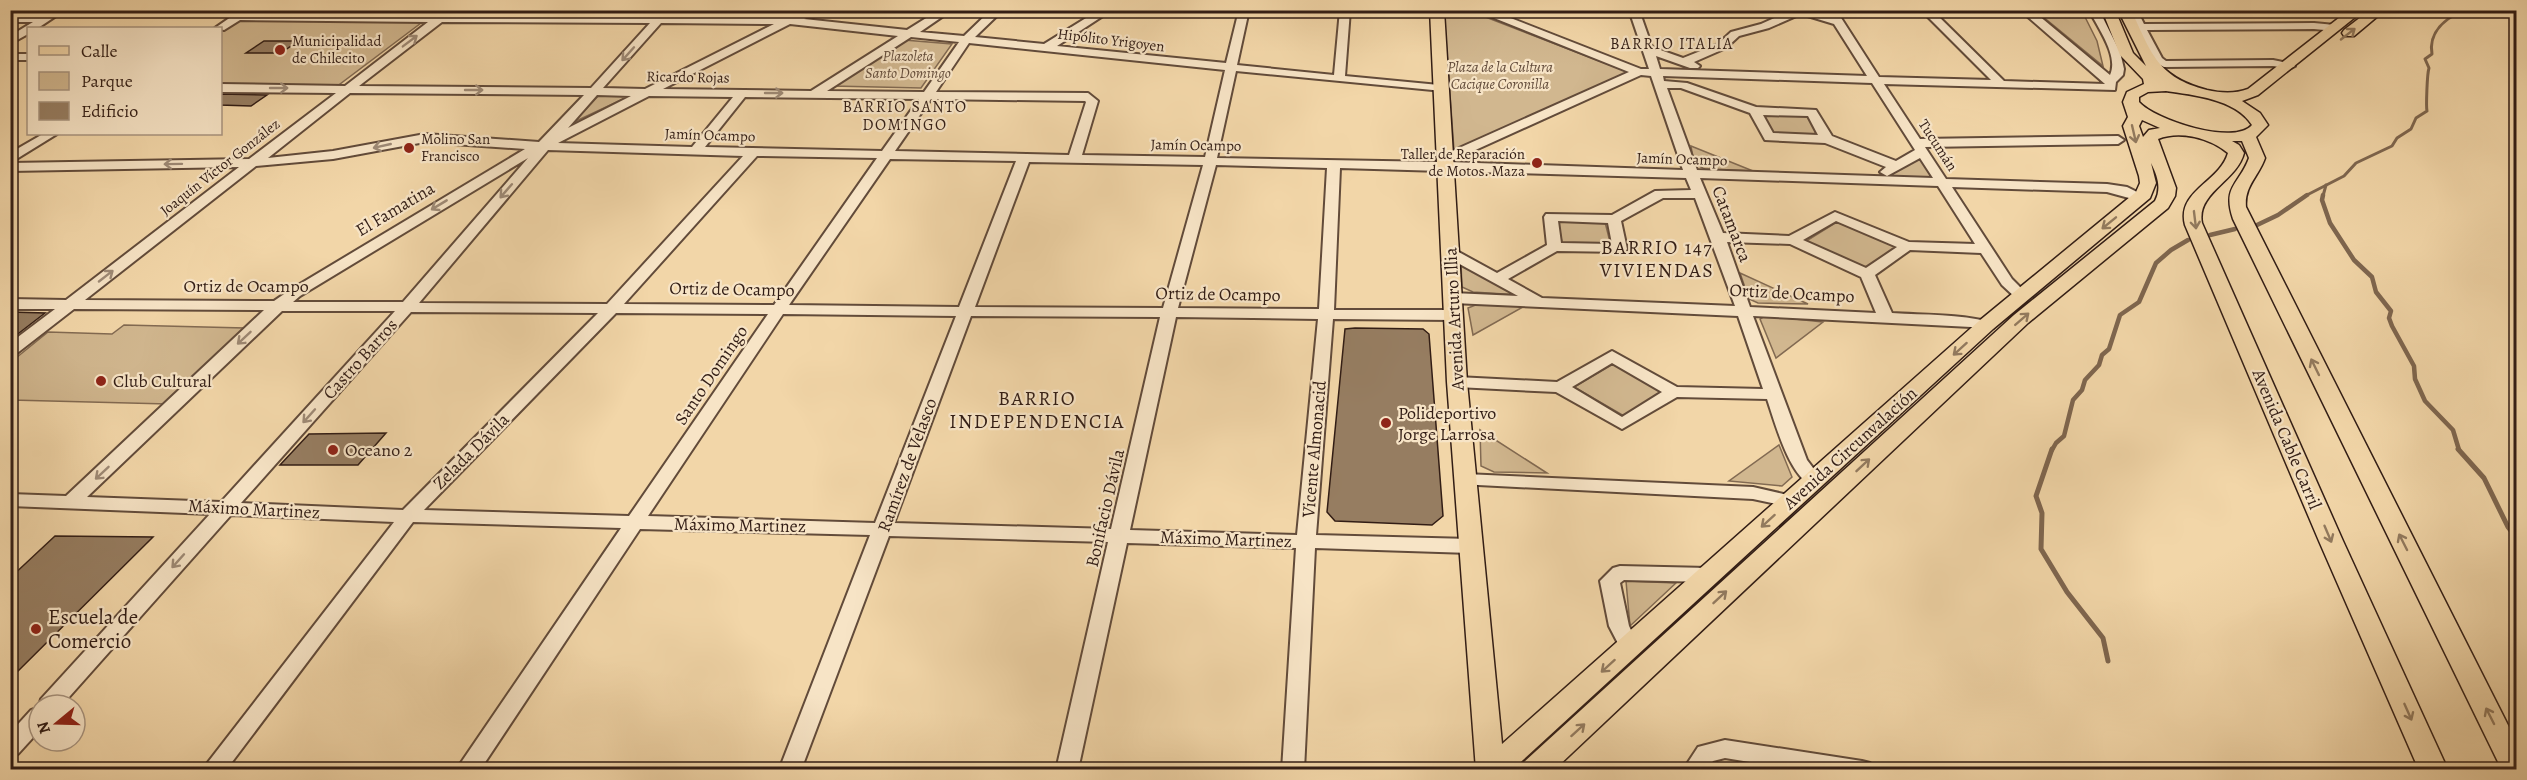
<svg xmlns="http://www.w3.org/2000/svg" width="2527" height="780" viewBox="0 0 2527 780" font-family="Alegreya,serif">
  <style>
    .green { fill: #d1b78f; stroke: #826a52; stroke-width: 1.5 }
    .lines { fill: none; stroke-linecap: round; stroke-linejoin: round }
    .stream-far2 { stroke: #7e664f; stroke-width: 3 }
    .stream-far1 { stroke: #7e664f; stroke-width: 4.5 }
    .stream { stroke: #7e664f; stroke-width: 5 }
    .building { fill: #967d61; stroke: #321d15; stroke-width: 1.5 }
    .minor-casing { stroke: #624b3a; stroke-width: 4 }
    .major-casing { stroke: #321d15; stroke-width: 3 }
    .minor { fill: #f7e4c6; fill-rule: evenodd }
    .major { fill: #f2d6a8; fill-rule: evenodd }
    .oneway { stroke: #927a5e }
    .oneway2 { stroke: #9e8a76 }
    .poi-dot { fill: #8f2418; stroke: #f7e4c6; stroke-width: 2 }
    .labels { text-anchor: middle; stroke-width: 4.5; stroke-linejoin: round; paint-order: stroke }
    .far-street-label { font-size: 15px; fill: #321d15; stroke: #f7e4c6 }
    .far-poi-label { font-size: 15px; fill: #321d15; stroke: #f7e4c6; text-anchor: start }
    .far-park-label { font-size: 15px; font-style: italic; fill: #624b3a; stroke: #f7e4c6 }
    .far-neighbourhood-label { font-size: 16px; letter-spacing: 1.5px; fill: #321d15; stroke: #f7e4c6 }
    .street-label { font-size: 18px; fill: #321d15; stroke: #f7e4c6 }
    .poi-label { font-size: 18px; fill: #321d15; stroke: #f7e4c6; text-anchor: start }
    .neighbourhood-label { font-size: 20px; letter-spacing: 1.5px; fill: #321d15; stroke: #f7e4c6 }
    .near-poi-label { font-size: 21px; fill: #321d15; stroke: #f7e4c6; text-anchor: start }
  </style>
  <rect width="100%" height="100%" fill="#f2d6a8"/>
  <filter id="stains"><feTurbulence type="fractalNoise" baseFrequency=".00333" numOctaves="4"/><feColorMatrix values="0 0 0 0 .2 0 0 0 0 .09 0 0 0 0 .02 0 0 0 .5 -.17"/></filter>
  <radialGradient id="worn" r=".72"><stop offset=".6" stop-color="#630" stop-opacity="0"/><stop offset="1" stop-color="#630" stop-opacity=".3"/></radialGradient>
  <g class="green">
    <path d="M1444,11h26l158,61 -174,78z"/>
    <path d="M2036,11h46l15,30 6,25z"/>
    <path d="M240,19l185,1 -89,67 -115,-1v-55z"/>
    <path d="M904,40l48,4 -31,44 -88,-2z"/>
    <path d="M601,93l33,1 -60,28z"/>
    <path d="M1762,114l46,1 12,21 -48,-2z"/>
    <path d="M1691,146l62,25 -48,-2 -11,-5z"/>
    <path d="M1921,156l13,21h-49z"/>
    <path d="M1558,220l47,2 6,24 -49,-3z"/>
    <path d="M1840,220l60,25 -36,24 -61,-26z"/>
    <path d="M1461,264l59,31 -47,-3 -11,-5z"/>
    <path d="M1740,273l68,31 -50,-1 -9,-4z"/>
    <path d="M1483,302l40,5 -50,28 -5,-27z"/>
    <path d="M1765,316l58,6 -47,36 -16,-39z"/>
    <path d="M124,325l120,3 -76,76 -157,-4v-38l37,-30 64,2z"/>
    <path d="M1613,364l50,28 -39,24 -50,-29z"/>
    <path d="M1480,430l67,43 -53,-1 -13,-6z"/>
    <path d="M1779,445l13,32 -10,9 -53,-5z"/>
    <path d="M1626,581l50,2 -46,43z"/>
  </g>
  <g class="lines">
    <g class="stream-far2">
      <path d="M2305,196l39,-20 12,-13 36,-17 5,-8 14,-9 5,-11 11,-7c-1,-4 0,-37 2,-43l-4,-9 7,-5c-4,-22 14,-36 32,-44"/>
      <path d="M2323,196l3,-11"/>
    </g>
    <g class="stream-far1">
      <path d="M2323,195l-1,5 8,23 24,37 18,17 4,15 15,19 -2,7 3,8 22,40 1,13 10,22 28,29 6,20"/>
      <path d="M2257,225l21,-10 29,-20"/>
      <path d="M2210,235l25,-6"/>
      <path d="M2052,450l4,-7 8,-7 9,-36 9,-10 3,-10 14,-15 3,-10 7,-6 11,-34 19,-13 17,-39 15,-13 17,-10"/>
    </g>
    <g class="stream">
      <path d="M2052,449l-16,47 6,17 -1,36 26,43 36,46 5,23"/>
      <path d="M2458,449l26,29 24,49 8,10"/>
    </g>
  </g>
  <g class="building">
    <path d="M264,41h34l-17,12h-35z"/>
    <path d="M220,94l47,1 -16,11 -31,-1z"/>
    <path d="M10,312l35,1 -35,27z"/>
    <path d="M1355,328l68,1 6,5 14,182 -11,9 -97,-4 -8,-9 18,-183z"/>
    <path d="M386,433l-28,32h-78l29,-31z"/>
    <path d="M55,536l98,1 -143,142v-101z"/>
  </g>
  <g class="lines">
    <g class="minor-casing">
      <g id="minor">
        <path d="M52,10h13l-27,18h-10v6l-18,10v-8l23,-14h-23v-6h33z"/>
        <path d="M241,10h12l-2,4 404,3 7,-4 5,4 120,1 23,-8h17l-23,9 103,11 32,-20h13l-32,22 44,4 27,-26h12l-28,27 69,7 55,-34h13l-55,36 169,17 13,-53h10l-12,55 97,10 6,-65h10l-5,66 94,9 4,2v4l-207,-20 -19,87 222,4v-5l190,-85 -155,-62h16l151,59h8l-20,-59h10l13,37 31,11 35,-14 13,-12 30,-8 31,-14h19l18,6 -4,-6h11l43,67 112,3 -70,-70h11l72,71 101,3 -85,-74h12l78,65c9,-19 -12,-47 -21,-65h10l21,42 4,17 -1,6 -7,7 -1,8 -231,-6 36,55 198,-3 6,4 -6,4 -193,3 21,32 161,5 20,3 20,10 -7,4 -33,-9 -155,-5 60,92 16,16 -2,3h-10l-14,-13 -21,-32 -71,-3 -35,25 17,38c33,2 67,1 99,9l3,3 -3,3 -238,-12 54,144 16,21 -3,4c-27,7 -46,-66 -53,-86l-90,-2 -55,32 -66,-37 -99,-5 -8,-5 8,-5 100,5 55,-31 65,36 86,2 -25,-73 -285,-13 -8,-5 8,-5 65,3 -73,-40 -2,-3 2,-3h10l42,23 50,-28 -3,-28 2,-3 66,1 43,-24 36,-1 -5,-12 -346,-10 -6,142h119l8,5 -8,5 -120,-1 -17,216 154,4 7,2 2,5 -2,5 -7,2 -155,-5 -11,222h-22l14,-222 -169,-5 -49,227h-22l52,-228 -219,-6 -88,234h-22l91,-235 -230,-6 -160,241h-24l165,-242 -208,-6 -187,248h-24l192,-248 -163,-7 -169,190 -23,1 2,-7 169,-185 -200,-8v-12l56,2 198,-186 -190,-1 -58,45 -6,2v-13l45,-34h-45v-10l56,1 173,-133 -229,4v-8l239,-4 87,-66 -116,-1v-8l125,2 83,-64 -188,-2 -16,10 -9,-2zM1801,14l33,10 33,52 -207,-7 -4,-13 34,12h8l2,-2 -6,-4 32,-14 13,-12 30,-8zM442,22l208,1 -59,65 -232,-2zM661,23l113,1 -129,65 -42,-1zM790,24l108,12 -87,55 -148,-2zM911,37l48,5 -35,50 -97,-1zM969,43l256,27 -20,87 -123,-2 16,-54 -10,-8 -152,-1zM1641,75l10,1 32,94 -234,-8zM1663,76l209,7 43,67 -19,11 -64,-25 -16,-26 -60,-3 -69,-24 -23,-2zM1667,88h14l69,25 15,27 60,3 61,24 -6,5 7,4 33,-18 13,20 -236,-8zM350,93l234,2 -45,47 -114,-8 -92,17 -65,7zM597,95l34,1 -63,32zM649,96l84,1 -41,50 -134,-4zM745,97l174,2 -37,52 -177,-4zM931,99l154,2 1,1 -17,53 -174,-4zM1763,115l45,1 10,19 -45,-2zM425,142l100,7 -235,141 -16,11 -189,-1 171,-134 77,-7zM548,150l195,6 -136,148 -188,-1zM757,156l120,2 -103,147 -150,-1zM528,158l-125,144h-110l7,-6zM890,159l126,2 -57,146 -170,-2zM1029,162l174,3 -40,143 -188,-1zM1216,165l111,3 -8,141 -141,-1zM1700,178l238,8 37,58 -66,-2 -74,-30 -46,24 -66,-3zM1663,198h32l40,108 -193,-8 -34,-19 49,-28 68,1 2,-3 -6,-28zM1558,221l50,2 4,21 -51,-1zM1836,221l61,26 -31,21 -63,-28zM1727,242l63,2 71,33 15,36 -126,-6zM282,311h113l-174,191 -134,-5zM411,312l187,1 -195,197 -162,-7zM616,313l152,1 -139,202 -205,-6zM783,314l173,2 -81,207 -227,-7zM971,316l189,1 -49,212 -217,-6zM1176,317l142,2 -21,216 -167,-5zM1612,363l50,29 -40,25 -50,-30z"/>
        <path d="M2127,10h10l7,14 170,-1 21,2 5,3 -5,3 -21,-2 -167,1 15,28 4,3 107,-1 20,4 2,2 -6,3 -16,-3 -109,1 -13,-7z"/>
        <rect x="10" y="54" width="18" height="6"/>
        <path d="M43,134h14l-47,29v-10z"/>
        <path d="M1465,474l288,13 44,10 3,4 -3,4 -6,2 -38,-8 -294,-15 -3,-4 3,-4z"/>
        <path d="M1620,566l88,2 7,2 3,5 -3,5 -7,2 -84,-2 -4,3 9,43 10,20 -3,5 -7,3 -7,-3 -13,-25 -9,-45 13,-13z"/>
        <path d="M39,707v24l-21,23 -8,3v-24l21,-23z"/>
        <path d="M1725,740l137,21 8,2 3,7h-74l-74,-12 -12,3 -6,9h-24l15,-23z"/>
      </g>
    </g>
    <g class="major-casing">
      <g id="major">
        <path d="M1430,10h14l23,372 35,362 477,-423 157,-129 4,-9 -1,-7 -16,-50 5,-9 -5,-15 4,-10 17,-8 -1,-5 -23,-24 -18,-45h13l18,43 13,13 -28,-56h13c21,44 26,67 76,80 13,3 28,4 41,-1l101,-79h15l-106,85 -16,6 18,12 8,12 -12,12 9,21c-6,18 -21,28 -19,49l270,534v29h-14l-269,-551c-11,-33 6,-34 16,-61l-7,-17h-10l7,4 5,8c-7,28 -48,40 -42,70l141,318 105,229h-29l-100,-229 -134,-316c-9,-34 35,-43 43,-72 -18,-15 -48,-23 -70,-14l18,49 -1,8 -7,12 -140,115 -474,447h-34l4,-8 490,-447 141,-114c7,-13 2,-26 -4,-38l5,20 -6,15 -157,131 -481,441h-36l-29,-388zM2166,91c27,4 70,8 86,34 -18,21 -97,-5 -113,-23v-5l9,-5zM2142,120l18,8 -11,2 -6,7 -4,-11z"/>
        <path d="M2370,10h15l-31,26h-10l-2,-3 2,-3z"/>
      </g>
    </g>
    <use href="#minor" class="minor"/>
    <use href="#major" class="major"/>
  </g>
  <defs><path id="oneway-shaft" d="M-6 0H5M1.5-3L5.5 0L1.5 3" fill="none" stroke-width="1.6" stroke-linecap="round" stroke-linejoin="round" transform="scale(1.5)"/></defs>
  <g class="oneway">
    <use href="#oneway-shaft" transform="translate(2348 34) rotate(-38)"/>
    <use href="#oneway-shaft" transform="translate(2134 134) rotate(77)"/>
    <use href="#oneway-shaft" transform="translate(2195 220) rotate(83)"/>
    <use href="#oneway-shaft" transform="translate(2109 223) rotate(141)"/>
    <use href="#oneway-shaft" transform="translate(2022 319) rotate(-41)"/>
    <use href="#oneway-shaft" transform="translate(1960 349) rotate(138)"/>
    <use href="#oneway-shaft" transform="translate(2315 367) rotate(-116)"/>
    <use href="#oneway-shaft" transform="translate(1863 465) rotate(-43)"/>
    <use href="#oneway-shaft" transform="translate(1768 521) rotate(138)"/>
    <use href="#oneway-shaft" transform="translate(2328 534) rotate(67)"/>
    <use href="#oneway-shaft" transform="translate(2403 542) rotate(-117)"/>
    <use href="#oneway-shaft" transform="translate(1720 597) rotate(-43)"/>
    <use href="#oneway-shaft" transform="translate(1608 666) rotate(138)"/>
    <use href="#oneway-shaft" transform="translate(2408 712) rotate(66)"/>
    <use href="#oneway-shaft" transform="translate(2490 716) rotate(-117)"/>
    <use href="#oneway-shaft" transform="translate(1578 730) rotate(-42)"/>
  </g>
  <g class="oneway2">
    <use href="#oneway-shaft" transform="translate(410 41) rotate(-37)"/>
    <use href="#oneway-shaft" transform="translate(628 54) rotate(132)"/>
    <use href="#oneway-shaft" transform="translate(279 88)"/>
    <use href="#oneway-shaft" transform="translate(474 90)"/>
    <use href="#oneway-shaft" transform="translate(774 93)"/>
    <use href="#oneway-shaft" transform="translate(382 146) rotate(167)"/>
    <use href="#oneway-shaft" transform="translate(173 164) rotate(179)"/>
    <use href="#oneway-shaft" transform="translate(506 191) rotate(131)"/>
    <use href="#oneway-shaft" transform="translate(439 205) rotate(149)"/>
    <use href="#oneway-shaft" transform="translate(106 276) rotate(-38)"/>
    <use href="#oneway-shaft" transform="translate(244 338) rotate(137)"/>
    <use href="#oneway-shaft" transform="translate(309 416) rotate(132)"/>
    <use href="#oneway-shaft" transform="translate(102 473) rotate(137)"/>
    <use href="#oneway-shaft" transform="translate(178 561) rotate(132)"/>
  </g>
  <g class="poi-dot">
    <circle cx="280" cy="50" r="6"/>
    <circle cx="409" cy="148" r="6"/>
    <circle cx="1537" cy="163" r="6"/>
    <circle cx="101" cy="381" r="6"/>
    <circle cx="1386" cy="423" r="6"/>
    <circle cx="333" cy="450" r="6"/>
    <circle cx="36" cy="629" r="6"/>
  </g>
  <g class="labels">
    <g class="far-street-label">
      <text transform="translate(1111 40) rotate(7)" y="5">Hipólito Yrigoyen</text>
      <text transform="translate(688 77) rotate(1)" y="5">Ricardo Rojas</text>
      <text transform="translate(710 135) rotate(2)" y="5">Jamín Ocampo</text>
      <text transform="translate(1196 145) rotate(1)" y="5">Jamín Ocampo</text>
      <text transform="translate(1938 145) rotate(57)" y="5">Tucumán</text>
      <text transform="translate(1682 159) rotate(2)" y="5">Jamín Ocampo</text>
      <text transform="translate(220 167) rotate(-38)" y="5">Joaquín Víctor González</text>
    </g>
    <g class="far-poi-label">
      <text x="292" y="46">Municipalidad<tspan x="292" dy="17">de Chilecito</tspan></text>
      <text x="421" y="144">Molino San<tspan x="421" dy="17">Francisco</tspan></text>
      <text x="1525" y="159" text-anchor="end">Taller de Reparación<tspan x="1525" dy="17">de Motos. Maza</tspan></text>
    </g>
    <g class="far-park-label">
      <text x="908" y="61">Plazoleta<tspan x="908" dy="17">Santo Domingo</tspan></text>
      <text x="1500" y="72">Plaza de la Cultura<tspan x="1500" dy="17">Cacique Coronilla</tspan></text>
    </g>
    <g class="far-neighbourhood-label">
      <text x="1672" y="49">BARRIO ITALIA</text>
      <text x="905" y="112">BARRIO SANTO<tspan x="905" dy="18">DOMINGO</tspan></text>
    </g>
    <g class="street-label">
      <text transform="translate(395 209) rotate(-31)" y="6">El Famatina</text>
      <text transform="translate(1732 224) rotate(69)" y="6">Catamarca</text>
      <text x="246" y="292">Ortiz de Ocampo</text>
      <text transform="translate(732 289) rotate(1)" y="6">Ortiz de Ocampo</text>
      <text transform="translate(1792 293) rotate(3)" y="6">Ortiz de Ocampo</text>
      <text transform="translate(1218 294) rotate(1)" y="6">Ortiz de Ocampo</text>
      <text transform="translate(1454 319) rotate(-93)" y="6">Avenida Arturo Illia</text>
      <text transform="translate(360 359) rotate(-48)" y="6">Castro Barros</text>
      <text transform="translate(711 375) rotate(-56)" y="6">Santo Domingo</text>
      <text transform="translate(2287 439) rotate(67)" y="6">Avenida Cable Carril</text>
      <text transform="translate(1850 448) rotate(-42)" y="6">Avenida Circunvalación</text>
      <text transform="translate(1314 449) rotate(-85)" y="6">Vicente Almonacid</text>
      <text transform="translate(471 451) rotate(-45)" y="6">Zelada Dávila</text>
      <text transform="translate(907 465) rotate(-70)" y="6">Ramírez de Velasco</text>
      <text transform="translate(1105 508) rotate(-77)" y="6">Bonifacio Dávila</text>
      <text transform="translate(254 509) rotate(3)" y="6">Máximo Martinez</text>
      <text transform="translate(740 525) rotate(1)" y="6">Máximo Martinez</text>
      <text transform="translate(1226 539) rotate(2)" y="6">Máximo Martinez</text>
    </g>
    <g class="poi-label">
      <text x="113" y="387">Club Cultural</text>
      <text x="1398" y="419">Polideportivo<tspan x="1398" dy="21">Jorge Larrosa</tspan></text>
      <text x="345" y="456">Oceano 2</text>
    </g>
    <g class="neighbourhood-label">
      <text x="1657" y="254">BARRIO 147<tspan x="1657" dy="23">VIVIENDAS</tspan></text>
      <text x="1037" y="405">BARRIO<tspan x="1037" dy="23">INDEPENDENCIA</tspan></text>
    </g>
    <g class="near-poi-label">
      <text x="48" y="624">Escuela de<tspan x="48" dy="24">Comercio</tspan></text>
    </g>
  </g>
  <rect width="2527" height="780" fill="none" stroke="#f2d6a8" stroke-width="36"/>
  <rect x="12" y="12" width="2503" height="756" fill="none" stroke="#321d15" stroke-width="3"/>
  <rect x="18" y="18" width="2491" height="744" fill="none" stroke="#321d15" stroke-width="1.5"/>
  <rect x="27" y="27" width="195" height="108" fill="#f7e4c6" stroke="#a8947f" stroke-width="1.5"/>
  <rect x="39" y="46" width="30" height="9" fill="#f2d6a8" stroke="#a8947f" stroke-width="1.5"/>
  <text x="81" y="57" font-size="18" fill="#321d15">Calle</text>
  <rect x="39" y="72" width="30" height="18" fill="#d1b78f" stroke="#a8947f" stroke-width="1.5"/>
  <text x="81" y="87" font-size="18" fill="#321d15">Parque</text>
  <rect x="39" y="102" width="30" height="18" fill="#967d61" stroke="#a8947f" stroke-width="1.5"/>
  <text x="81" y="117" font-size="18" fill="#321d15">Edificio</text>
  <g transform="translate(57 723) rotate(251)"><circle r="28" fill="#f7e4c6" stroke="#a8947f" stroke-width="1.5"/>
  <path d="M0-4.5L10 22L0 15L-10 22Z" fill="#8f2418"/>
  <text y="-9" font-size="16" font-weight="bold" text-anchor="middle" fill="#321d15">N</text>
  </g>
  <rect width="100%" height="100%" filter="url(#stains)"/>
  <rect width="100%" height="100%" fill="url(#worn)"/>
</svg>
